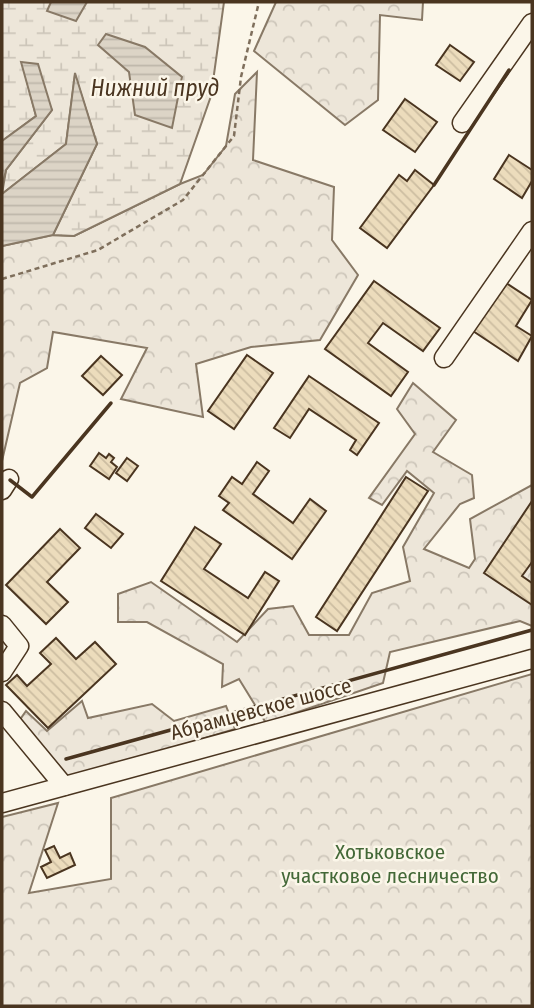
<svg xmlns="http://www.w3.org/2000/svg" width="534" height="1008" viewBox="0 0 534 1008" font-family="'Fira Sans Condensed',sans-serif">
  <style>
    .forest { fill: url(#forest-crowns); stroke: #887966; stroke-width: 2 }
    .wetland { fill: url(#wetland-marsh); stroke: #887966; stroke-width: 2 }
    .water { fill: url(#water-rules); stroke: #887966; stroke-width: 2 }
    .building { fill: url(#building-back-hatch); stroke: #4a3520; stroke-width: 2 }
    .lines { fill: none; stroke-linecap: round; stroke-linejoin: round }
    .minor-casing { stroke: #4a3520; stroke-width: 21 }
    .path { stroke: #7f6f5c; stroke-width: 2.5; stroke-dasharray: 5 3.5; stroke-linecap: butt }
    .minor { stroke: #fbf6e9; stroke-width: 18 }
    .wall { stroke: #4a3520; stroke-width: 3.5 }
    .labels { text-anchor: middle; stroke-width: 5; stroke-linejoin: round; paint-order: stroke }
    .street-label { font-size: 21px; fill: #4a3520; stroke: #fbf6e9 }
    .park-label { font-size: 21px; fill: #436837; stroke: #fbf6e9 }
    .water-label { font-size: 23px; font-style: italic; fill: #4a3520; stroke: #fbf6e9 }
  </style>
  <defs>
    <pattern id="forest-crowns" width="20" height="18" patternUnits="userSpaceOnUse" patternTransform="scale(1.75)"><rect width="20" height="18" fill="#ede6d9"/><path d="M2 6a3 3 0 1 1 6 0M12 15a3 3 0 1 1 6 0" fill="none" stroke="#cdc6ba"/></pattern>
    <pattern id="wetland-marsh" width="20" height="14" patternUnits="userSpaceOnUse" patternTransform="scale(1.75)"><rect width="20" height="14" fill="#ede6d9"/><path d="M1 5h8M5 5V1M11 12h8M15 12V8" fill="none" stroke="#cdc6ba"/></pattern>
    <pattern id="water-rules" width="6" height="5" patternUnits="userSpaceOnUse" patternTransform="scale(1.75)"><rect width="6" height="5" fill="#dcd4c6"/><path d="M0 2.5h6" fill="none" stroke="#beb7aa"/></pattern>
    <pattern id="building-back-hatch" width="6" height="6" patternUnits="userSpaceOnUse" patternTransform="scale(1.75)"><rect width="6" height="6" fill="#ecdcbc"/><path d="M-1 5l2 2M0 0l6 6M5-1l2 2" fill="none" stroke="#ccbda1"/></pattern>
  </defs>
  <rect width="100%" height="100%" fill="#fbf6e9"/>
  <g class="forest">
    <path d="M276,2h147l-1,18 -42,-5 -2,85 -33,25 -91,-74z"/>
    <path d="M257,72l-4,88 81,27 -2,53 26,35 -38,65 -69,7 -55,17 7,53 -82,-18 26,-51 -94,-16 -6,36 -27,15 -18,78v-215l51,-11 21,1 106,-52 23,-9 23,-29 9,-52z"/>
    <path d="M413,383l43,37 -23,32 39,23 2,23 -14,6 -36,45 45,19 6,-9 -5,-40 62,-34v141l-12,-5 -130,31 -7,31 -117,40 -27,-44 -17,8 1,-23 -76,-42h-29v-28l33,-12 86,60 31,-33 25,-3 16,29h40l23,-42 38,-12 -7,-34 31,-54 -27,-22 -25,34 -13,-7 46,-64 -18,-25z"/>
    <path d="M532,674v332h-530v-189l56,-14 -29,90 82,-14v-81z"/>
    <path d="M82,701l6,17 64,-14 22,17 52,-15 9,23 -165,50 -51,-58 7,-10 21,20z"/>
  </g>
  <path class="wetland" d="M2,2h222l-13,94 -31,88 -106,52 -21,-1 44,-91 -22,-69 -9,69 -64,50 4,-24 46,-60 -30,-48 14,54 -34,25z"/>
  <g class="water">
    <path d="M51,2h36l-11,19 -29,-10z"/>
    <path d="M106,34l39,13 37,30 -10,51 -37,-13 -6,-43 -31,-27z"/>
    <path d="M21,62l17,2 14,46 -46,60 -4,17v-46l34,-25z"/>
    <path d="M75,73l22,71 -44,91 -51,11v-52l64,-50z"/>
  </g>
  <g class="building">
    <path d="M450,45l24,17 -14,19 -24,-16z"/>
    <path d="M405,99l32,23 -22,30 -32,-22z"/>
    <path d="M509,155l23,15v11l-10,17 -28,-19z"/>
    <path d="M415,170l19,15 -47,63 -27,-20 39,-53 8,6z"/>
    <path d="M374,281l66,47 -17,23 -40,-28 -15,20 40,29 -17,24 -66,-47z"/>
    <path d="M506,283l26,17 -16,26 16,10 -14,25 -45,-30z"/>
    <path d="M247,355l26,18 -39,56 -26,-18z"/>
    <path d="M101,356l21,19 -19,20 -21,-19z"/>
    <path d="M309,376l70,47 -22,32 -7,-5 6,-10 -47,-31 -19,29 -16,-10z"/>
    <path d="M99,453l7,5 3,-4 5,4 -3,4 6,5 -8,12 -19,-13z"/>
    <path d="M127,458l11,8 -11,15 -11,-8z"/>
    <path d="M257,462l12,9 -16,23 40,29 17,-24 16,12 -34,48 -69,-49 6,-7 -10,-7 13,-19 10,7z"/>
    <path d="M406,477l22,14 -91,140 -21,-14z"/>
    <path d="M532,501v61l-10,14 10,7v22l-48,-32z"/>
    <path d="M96,514l27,20 -12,14 -26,-20z"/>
    <path d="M195,527l26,17 -17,25 44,29 17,-26 14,9 -34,54 -84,-54z"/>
    <path d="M60,529l20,19 -33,34 21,20 -22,22 -40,-39z"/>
    <path d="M56,638l20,21 19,-17 21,22 -68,64 -42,-43 11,-10 10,11 24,-22 -11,-11z"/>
    <path d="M54,846l6,12 10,-5 5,12 -28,13 -6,-11 10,-5 -6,-12z"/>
  </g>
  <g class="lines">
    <g class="minor-casing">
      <g id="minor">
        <path d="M462,123l70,-100"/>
        <path d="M444,358l88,-127"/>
        <path d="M2,490l7,-11"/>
        <path d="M2,625l17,21 -17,26"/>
        <path d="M2,711l62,75"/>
        <path d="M2,803l530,-144"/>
      </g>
    </g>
    <path class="path" d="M2,279l96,-29 85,-50 51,-64 7,-59 18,-75"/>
    <use href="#minor" class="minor"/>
    <g class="wall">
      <path d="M434,185l75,-115"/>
      <path d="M10,480l22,17 79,-94"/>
      <path d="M66,759l466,-129"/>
    </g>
  </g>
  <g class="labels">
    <g class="street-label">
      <text transform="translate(261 709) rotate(-15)" y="7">Абрамцевское шоссе</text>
    </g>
    <g class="park-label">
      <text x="390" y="859">Хотьковское<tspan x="390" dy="24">участковое лесничество</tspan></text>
    </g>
    <g class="water-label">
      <text x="155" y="96">Нижний пруд</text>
    </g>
  </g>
  <rect width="534" height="1008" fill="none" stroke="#4a3520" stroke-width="7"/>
</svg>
